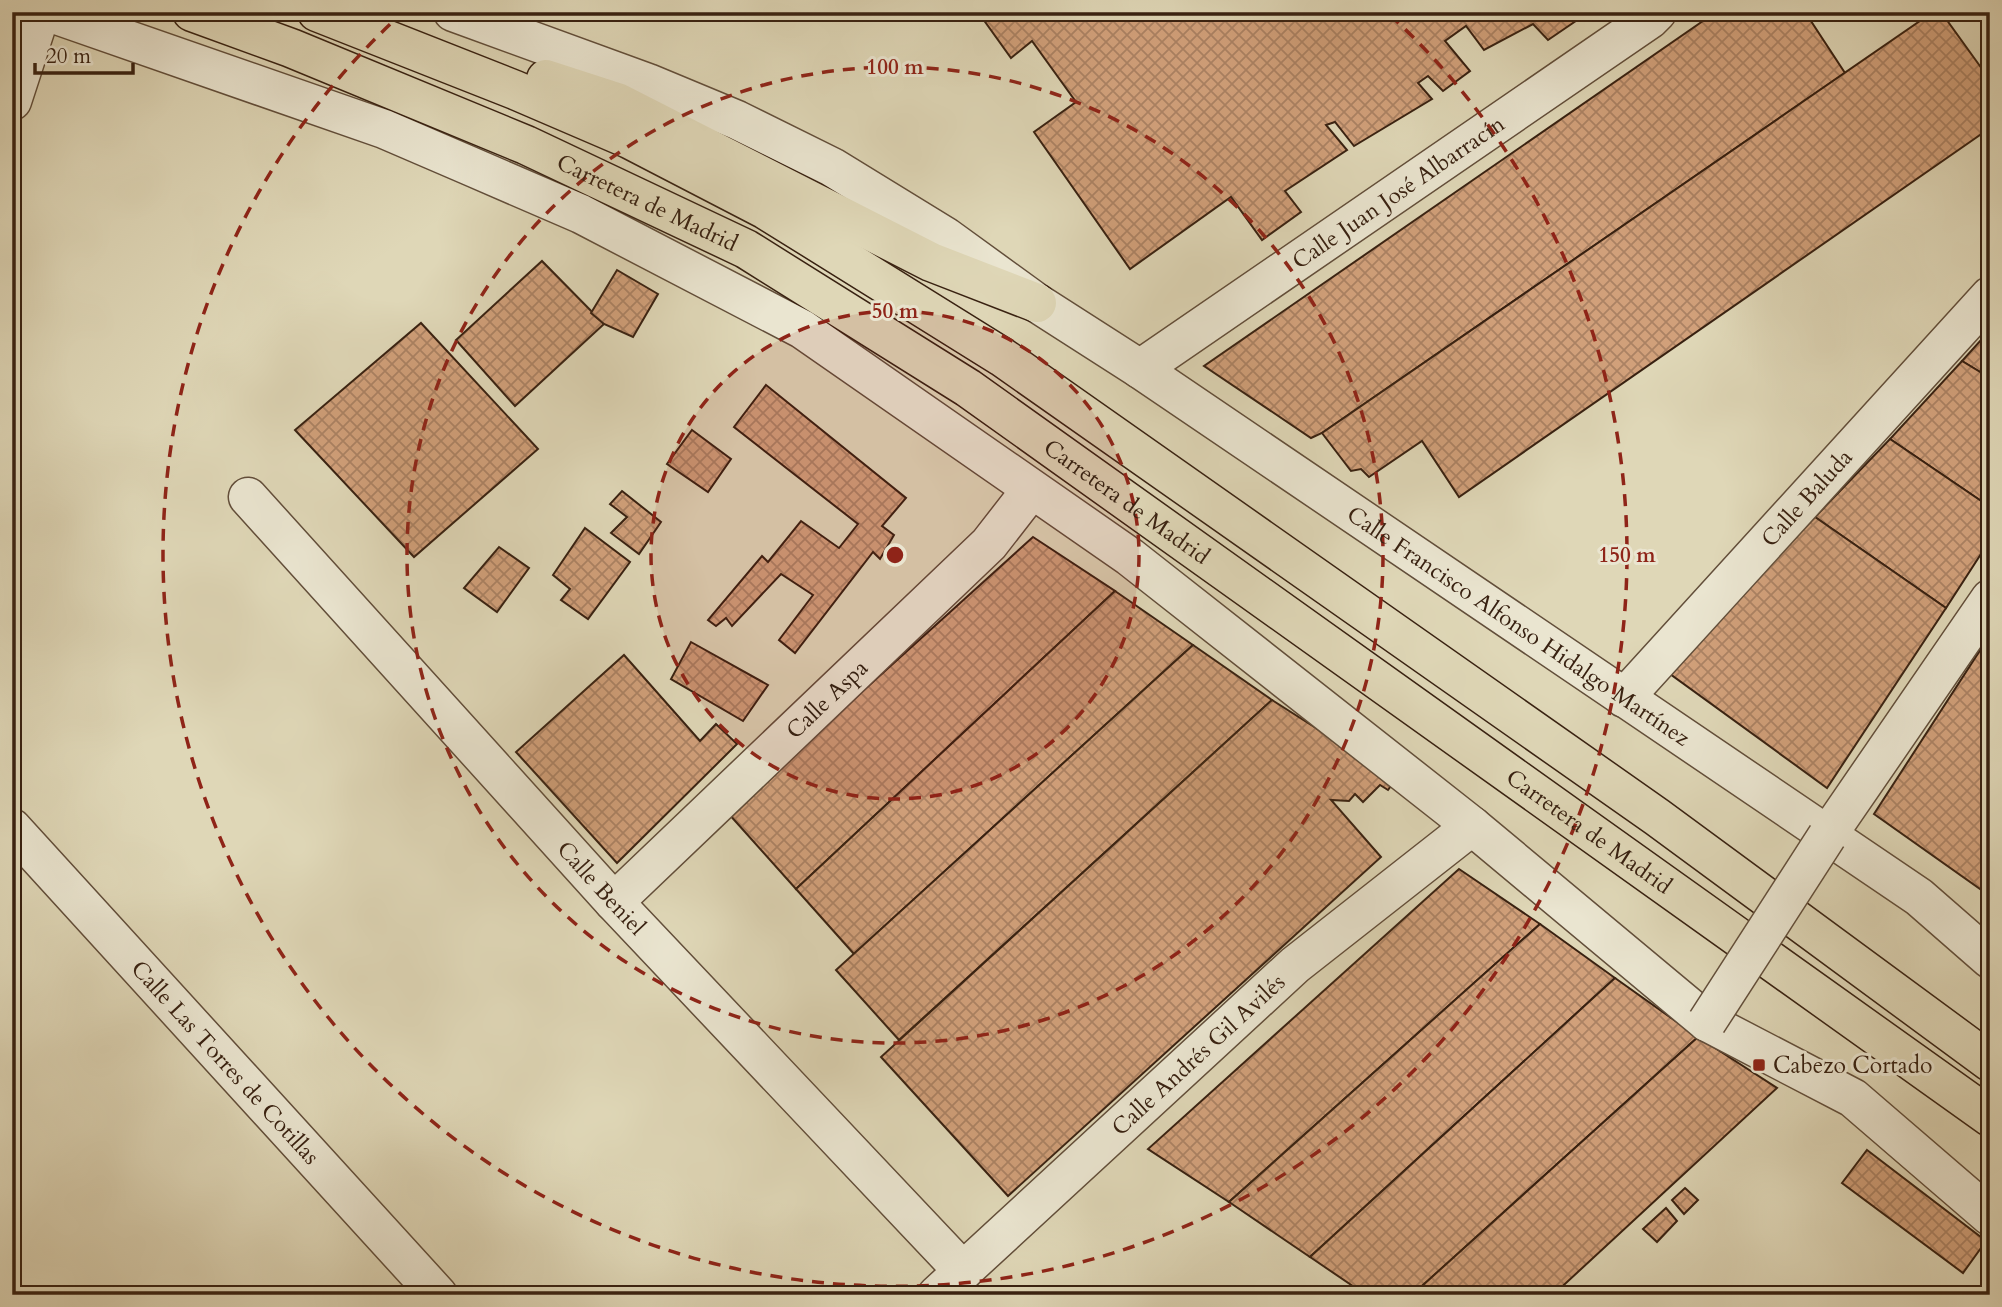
<svg xmlns="http://www.w3.org/2000/svg" width="2002" height="1307" viewBox="0 0 2002 1307" font-family="Cardo,serif">
  <style>
    .building { fill: url(#building-cross-hatch); stroke: #382111; stroke-width: 2 }
    .lines { fill: none; stroke-linecap: round; stroke-linejoin: round }
    .minor-casing { stroke: #624e3a; stroke-width: 41 }
    .major-casing { stroke: #382111; stroke-width: 41 }
    .minor { stroke: #eae5d0; stroke-width: 38 }
    .major { stroke: #dfd7b7; stroke-width: 38 }
    .minor-bridge-casing { stroke: #624e3a; stroke-width: 41; stroke-linecap: butt }
    .minor-bridge { stroke: #eae5d0; stroke-width: 38 }
    .ring { fill: none; stroke: #8f2418; stroke-width: 3.5; stroke-dasharray: 12 9 }
    .poi-dot { fill: #8f2418; stroke: #eae5d0; stroke-width: 2.5 }
    .labels { text-anchor: middle; stroke-width: 6; stroke-linejoin: round; paint-order: stroke }
    .street-label { font-size: 23px; fill: #382111; stroke: #eae5d0 }
    .poi-label { font-size: 23px; fill: #382111; stroke: #eae5d0; text-anchor: start }
    .centre { fill: #8f2418; stroke: #eae5d0; stroke-width: 3.5 }
    .ring-label { font-size: 21px; text-anchor: middle; font-weight: bold; fill: #8f2418; stroke: #eae5d0; stroke-width: 6; stroke-linejoin: round; paint-order: stroke }
  </style>
  <defs>
    <pattern id="building-cross-hatch" width="8" height="8" patternUnits="userSpaceOnUse" patternTransform="scale(1.75)"><rect width="8" height="8" fill="#d1a07a"/><path d="M0 0l8 8M0 8l8-8" fill="none" stroke="#ab8263"/></pattern>
  </defs>
  <rect width="100%" height="100%" fill="#dfd7b7"/>
  <filter id="stains"><feTurbulence type="fractalNoise" baseFrequency=".00286" numOctaves="4"/><feColorMatrix values="0 0 0 0 .2 0 0 0 0 .09 0 0 0 0 .02 0 0 0 .5 -.17"/></filter>
  <radialGradient id="worn" r=".72"><stop offset=".6" stop-color="#630" stop-opacity="0"/><stop offset="1" stop-color="#630" stop-opacity=".3"/></radialGradient>
  <g class="building">
    <path d="M978,12h611l-41,28 -15,-16 -49,26 -18,-24 -21,15 25,30 -27,20 -15,-15 -10,7 14,16 -78,47 -19,-24 -9,3 21,25 -62,41 16,21 -39,28 -31,-43 -101,72 -96,-137 42,-30 -44,-61 -21,17z"/>
    <path d="M1716,12h89l40,61 -523,360 -11,5 -107,-72z"/>
    <path d="M1933,12h8l49,68v48l-531,369 -37,-56 -53,36 -8,-8 -10,2 -29,-38z"/>
    <path d="M542,261l62,63 -89,82 -59,-66z"/>
    <path d="M617,270l41,24 -25,43 -29,-13 -13,-11z"/>
    <path d="M421,323l117,126 -124,108 -119,-127z"/>
    <path d="M1990,330v48l-28,-17z"/>
    <path d="M1962,361l28,17v129l-100,-68z"/>
    <path d="M766,385l140,113 -24,28 12,9 -14,24 -7,-7 -78,101 -16,-13 34,-45 -32,-21 -49,52 -6,-8 -10,8 -8,-6 54,-64 6,6 33,-41 38,27 19,-24 -124,-97z"/>
    <path d="M692,430l39,29 -23,33 -41,-28z"/>
    <path d="M1890,439l100,68v33l-44,68 -131,-91z"/>
    <path d="M622,491l39,31 -22,32 -28,-21 16,-16 -17,-13z"/>
    <path d="M1815,517l131,91 -119,180 -161,-117z"/>
    <path d="M585,528l45,34 -42,57 -27,-19 9,-11 -17,-14z"/>
    <path d="M1033,537l82,54 -319,298 -68,-76z"/>
    <path d="M499,547l30,21 -32,44 -33,-24z"/>
    <path d="M1115,591l78,54 -339,309 -58,-65z"/>
    <path d="M1990,635v261l-116,-82z"/>
    <path d="M691,642l77,43 -25,36 -72,-42z"/>
    <path d="M1193,645l79,55 -373,340 -63,-70z"/>
    <path d="M624,655l76,86 16,-17 21,20 -120,119 -101,-111z"/>
    <path d="M1272,700l124,79 -8,11 -8,-5 -17,17 -8,-8 -6,7 -18,-1 50,57 -373,339 -127,-139z"/>
    <path d="M1459,869l81,55 -311,278 -81,-53z"/>
    <path d="M1540,924l75,54 -305,279 -81,-55z"/>
    <path d="M1615,978l83,59 -286,258h-46l-56,-38z"/>
    <path d="M1698,1037l79,51 -224,207h-141z"/>
    <path d="M1867,1150l119,91 -23,32 -121,-90z"/>
    <path d="M1685,1188l13,12 -14,14 -12,-14z"/>
    <path d="M1666,1208l11,13 -20,21 -14,-13z"/>
  </g>
  <g class="lines">
    <g class="minor-casing">
      <g id="minor">
        <path d="M48,12l336,117 86,37 111,48 221,115 328,228 342,269 235,196 146,76 137,118"/>
        <path id="s1" d="M453,12l195,71 89,37 95,47 114,70 91,66 103,66 779,528 71,62"/>
        <path d="M12,101l29,-89"/>
        <path id="s2" d="M1140,369l510,-350 7,-7"/>
        <path id="s3" d="M248,497l366,405 349,369"/>
        <path id="s4" d="M1624,698l366,-402"/>
        <path id="s5" d="M12,828l426,467"/>
        <path d="M1827,836l163,-237"/>
        <path id="s6" d="M614,902l375,-358 42,-54"/>
        <path id="s7" d="M937,1295l358,-330 177,-139"/>
      </g>
    </g>
    <g class="major-casing">
      <g id="major">
        <path id="s8" d="M192,12l99,36 235,97 220,104 222,139 1022,729"/>
        <path d="M317,12l198,78 114,49 137,71 236,147 655,460 333,245"/>
        <path d="M546,79l71,23 314,160 106,41"/>
      </g>
    </g>
    <use href="#minor" class="minor"/>
    <use href="#major" class="major"/>
    <g class="minor-bridge-casing">
      <path id="minor-bridge" d="M1707,1022l120,-186"/>
    </g>
    <use href="#minor-bridge" class="minor-bridge"/>
  </g>
  <circle cx="895" cy="555" r="244" fill="#8f2418" fill-opacity=".12"/>
  <g class="ring">
    <circle cx="895" cy="555" r="244"/>
    <circle cx="895" cy="555" r="488"/>
    <path d="M1390 15A732 732 0 1 1 400 15"/>
  </g>
  <rect class="poi-dot" x="1752" y="1058" width="14" height="14" rx="3.5"/>
  <g class="labels">
    <g class="street-label">
      <text dy="8" stroke="none"><textPath href="#s2" startOffset="313">Calle Juan José Albarracín</textPath></text>
      <text dy="8" stroke="none"><textPath href="#s8" startOffset="494">Carretera de Madrid</textPath></text>
      <text dy="8" stroke="none"><textPath href="#s4" startOffset="271">Calle Baluda</textPath></text>
      <text dy="8" stroke="none"><textPath href="#s8" startOffset="1060">Carretera de Madrid</textPath></text>
      <text dy="8" stroke="none"><textPath href="#s1" startOffset="1236">Calle Francisco Alfonso Hidalgo Martínez</textPath></text>
      <text dy="8" stroke="none"><textPath href="#s6" startOffset="294">Calle Aspa</textPath></text>
      <text dy="8" stroke="none"><textPath href="#s8" startOffset="1628">Carretera de Madrid</textPath></text>
      <text dy="8" stroke="none"><textPath href="#s3" startOffset="527">Calle Beniel</textPath></text>
      <text dy="8" stroke="none"><textPath href="#s7" startOffset="355">Calle Andrés Gil Avilés</textPath></text>
      <text dy="8" stroke="none"><textPath href="#s5" startOffset="317">Calle Las Torres de Cotillas</textPath></text>
    </g>
    <g class="poi-label">
      <text x="1773" y="1073">Cabezo Cortado</text>
    </g>
  </g>
  <circle cx="895" cy="555" r="10" class="centre"/>
  <g class="ring-label">
    <text x="895" y="74">100 m</text>
    <text x="895" y="318">50 m</text>
    <text x="1627" y="562">150 m</text>
  </g>
  <rect width="2002" height="1307" fill="none" stroke="#dfd7b7" stroke-width="42"/>
  <rect x="14" y="14" width="1974" height="1279" fill="none" stroke="#382111" stroke-width="3.5"/>
  <rect x="21" y="21" width="1960" height="1265" fill="none" stroke="#382111" stroke-width="2"/>
  <path d="M35 63v10h98v-10" fill="none" stroke="#382111" stroke-width="3.5"/>
  <text x="46" y="63" font-size="21" fill="#382111" stroke="#eae5d0" stroke-width="5" paint-order="stroke">20 m</text>
  <rect width="100%" height="100%" filter="url(#stains)"/>
  <rect width="100%" height="100%" fill="url(#worn)"/>
</svg>
